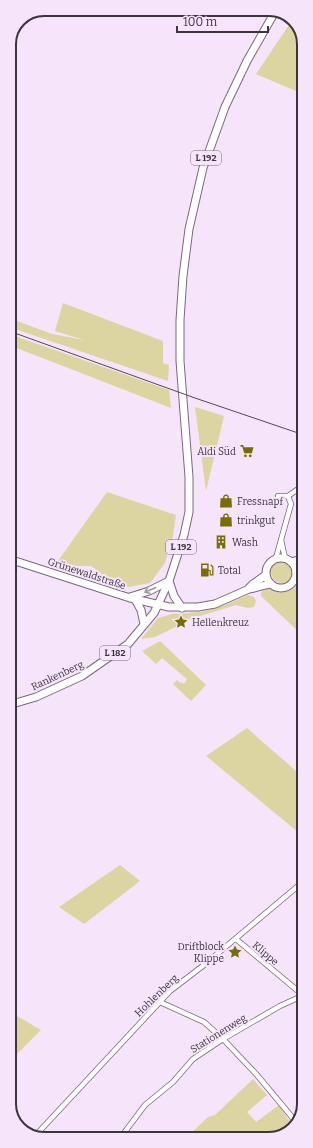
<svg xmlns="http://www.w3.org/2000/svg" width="313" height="1148" viewBox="0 0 313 1148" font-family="Bitter,serif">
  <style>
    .green { fill: #dcd5a1 }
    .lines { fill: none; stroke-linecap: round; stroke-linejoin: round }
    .street-casing { stroke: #79697d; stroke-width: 6 }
    .secondary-casing { stroke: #79697d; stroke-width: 9 }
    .primary-casing { stroke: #79697d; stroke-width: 9 }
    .street { stroke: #fff; stroke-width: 4.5 }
    .secondary { stroke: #fff; stroke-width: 7 }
    .primary { stroke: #fff; stroke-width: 7 }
    .tram { stroke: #524a54; stroke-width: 1 }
    .oneway { stroke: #9e9a9e }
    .labels { text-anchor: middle; stroke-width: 4; stroke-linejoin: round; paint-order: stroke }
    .shield { fill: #f5e4fa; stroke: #746a76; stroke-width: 1 }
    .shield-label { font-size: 9px; font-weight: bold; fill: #3c353e }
    .poi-label { font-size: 10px; fill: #3c353e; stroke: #f5e4fa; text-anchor: start }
    .street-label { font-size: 10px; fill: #3c353e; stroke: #f5e4fa }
    .rim { fill: none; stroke: #3c353e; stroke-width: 2 }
  </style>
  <rect width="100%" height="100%" fill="#f5e4fa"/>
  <g class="green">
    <path d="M293,19l10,18v57l-47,-20z"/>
    <path d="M63,303l100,38v22l6,2 -1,16 -159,-54v-9l43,16 32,6 -29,-9z"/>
    <path d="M9,334l160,56 2,18 -162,-63z"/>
    <path d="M195,407l29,9 -18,75z"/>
    <path d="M107,492l69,23 -3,21 -8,27 -15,20 -21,4 -28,-8v-6l-10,-7h-15l-18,-5z"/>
    <circle cx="282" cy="572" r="11"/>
    <path d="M304,573v64l-43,-41v-4l8,-4c17,9 28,3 35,-15z"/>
    <path d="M248,595l6,2 2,4 -2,6 -6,1 -12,-3 -42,13 -39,19 -14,2 17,-21 14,-4 29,-2 24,-7z"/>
    <path d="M160,641l46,44 -15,16 -18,-17 4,-4 3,3 1,-1 3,2 3,-5 -25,-21 -6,6 -14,-13z"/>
    <path d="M247,728l57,50v59l-98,-81z"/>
    <path d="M120,865l20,16 -56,43 -25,-17z"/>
    <path d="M10,1012l31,18 -31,31z"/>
    <path d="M253,1079l14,16 -20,17 9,10 23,-17 15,23 -18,10h-90l22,-21 7,-2z"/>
  </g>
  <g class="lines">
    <g class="street-casing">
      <g id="street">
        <path d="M278,496h10l16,-11"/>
        <path d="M281,540l4,18"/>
        <path d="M276,558l15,-54 -3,-8"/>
        <path d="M236,939l68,57"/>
        <path d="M160,1002l44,20 19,17 34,36 40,48"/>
        <path d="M35,1136l135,-145 34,-26 100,-84"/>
        <path d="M121,1137l24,-32 28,-23 20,-23 30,-20 57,-33 24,-11"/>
      </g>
    </g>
    <g class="secondary-casing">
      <g id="secondary">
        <circle cx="281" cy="573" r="15"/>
        <path d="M9,559l121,39 39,9h29l17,-3 34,-15c8,-1 14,-4 22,-5"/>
        <path d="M291,562l13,-3"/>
        <path d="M296,572l8,-7"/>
        <path d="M249,588l4,-4 13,-9"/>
        <path d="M130,597l19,-6 20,-10 5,15 8,12"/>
        <path d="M135,599l6,11 3,14"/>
      </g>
    </g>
    <g class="primary-casing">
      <path id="primary" d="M9,705l27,-8 46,-21 46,-32 26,-31 15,-32 15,-46 5,-23v-35l-9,-116v-41l3,-44 6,-47 14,-61 22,-61 22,-46 29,-51"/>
    </g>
    <use href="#street" class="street"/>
    <use href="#secondary" class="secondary"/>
    <use href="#primary" class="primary"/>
    <path class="tram" d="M9,331l186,67 109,37"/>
  </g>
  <defs><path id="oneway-shaft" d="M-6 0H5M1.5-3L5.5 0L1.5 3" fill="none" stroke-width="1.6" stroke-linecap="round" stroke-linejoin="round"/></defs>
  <use class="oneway" href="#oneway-shaft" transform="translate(150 590) rotate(157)"/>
  <defs>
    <g id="supermarket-bare" transform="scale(1.08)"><path d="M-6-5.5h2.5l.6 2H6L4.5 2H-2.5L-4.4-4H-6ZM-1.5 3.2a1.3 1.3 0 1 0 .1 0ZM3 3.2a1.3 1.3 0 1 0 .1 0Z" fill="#776c06" stroke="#f5e4fa" stroke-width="2.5" paint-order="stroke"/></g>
    <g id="shop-bare" transform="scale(1.08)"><path d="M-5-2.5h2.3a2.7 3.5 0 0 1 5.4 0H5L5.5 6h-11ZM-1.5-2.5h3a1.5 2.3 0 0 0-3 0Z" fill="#776c06" stroke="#f5e4fa" stroke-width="2.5" paint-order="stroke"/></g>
    <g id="building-bare" transform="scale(1.08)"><path d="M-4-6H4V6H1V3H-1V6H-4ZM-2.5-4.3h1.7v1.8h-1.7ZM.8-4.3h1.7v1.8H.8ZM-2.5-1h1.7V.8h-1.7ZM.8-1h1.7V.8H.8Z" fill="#776c06" stroke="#f5e4fa" stroke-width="2.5" paint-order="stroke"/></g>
    <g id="fuel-bare" transform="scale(1.08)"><path d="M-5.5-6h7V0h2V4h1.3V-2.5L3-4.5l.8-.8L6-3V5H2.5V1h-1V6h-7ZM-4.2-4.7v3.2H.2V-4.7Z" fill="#776c06" stroke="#f5e4fa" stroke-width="2.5" paint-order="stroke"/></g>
    <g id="sight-bare" transform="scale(1.08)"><path d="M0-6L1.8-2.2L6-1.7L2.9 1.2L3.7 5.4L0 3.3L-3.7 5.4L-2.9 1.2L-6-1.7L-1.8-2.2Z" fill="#776c06" stroke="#f5e4fa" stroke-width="2.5" paint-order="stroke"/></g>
  </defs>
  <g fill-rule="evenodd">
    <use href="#supermarket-bare" x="247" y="451"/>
    <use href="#shop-bare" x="226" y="501"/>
    <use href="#shop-bare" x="226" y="520"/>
    <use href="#building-bare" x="221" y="542"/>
    <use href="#fuel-bare" x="207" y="570"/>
    <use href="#sight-bare" x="181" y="622"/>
    <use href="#sight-bare" x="235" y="952"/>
  </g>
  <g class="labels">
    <g class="shield">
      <rect x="191" y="151" width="30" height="14" rx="3"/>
      <rect x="166" y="540" width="30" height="14" rx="3"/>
      <rect x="100" y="646" width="30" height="14" rx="3"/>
    </g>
    <g class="shield-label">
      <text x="206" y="161">L 192</text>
      <text x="181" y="550">L 192</text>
      <text x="115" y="656">L 182</text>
    </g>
    <g class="poi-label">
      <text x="236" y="455" text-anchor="end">Aldi Süd</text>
      <text x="237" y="505">Fressnapf</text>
      <text x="237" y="524">trinkgut</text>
      <text x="232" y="546">Wash</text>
      <text x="218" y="574">Total</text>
      <text x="192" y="626">Hellenkreuz</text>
      <text x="224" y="950" text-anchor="end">Driftblock<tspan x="224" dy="12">Klippe</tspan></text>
    </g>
    <g class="street-label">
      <text transform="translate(87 573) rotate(18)" y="4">Grünewaldstraße</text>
      <text transform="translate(57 675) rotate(-25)" y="4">Rankenberg</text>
      <text transform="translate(266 953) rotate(40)" y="4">Klippe</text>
      <text transform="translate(156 995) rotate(-44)" y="4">Hohlenberg</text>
      <text transform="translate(218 1033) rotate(-32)" y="4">Stationenweg</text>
    </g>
  </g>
  <path d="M0 0H313V1148H0ZM44 16H269A28 28 0 0 1 297 44V1104A28 28 0 0 1 269 1132H44A28 28 0 0 1 16 1104V44A28 28 0 0 1 44 16Z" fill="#f5e4fa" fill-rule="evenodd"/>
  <path class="rim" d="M44 16H269A28 28 0 0 1 297 44V1104A28 28 0 0 1 269 1132H44A28 28 0 0 1 16 1104V44A28 28 0 0 1 44 16Z"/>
  <path d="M177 26v6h91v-6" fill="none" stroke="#3c353e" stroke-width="2"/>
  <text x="183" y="26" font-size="12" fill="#3c353e" stroke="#f5e4fa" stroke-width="3" paint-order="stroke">100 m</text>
</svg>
